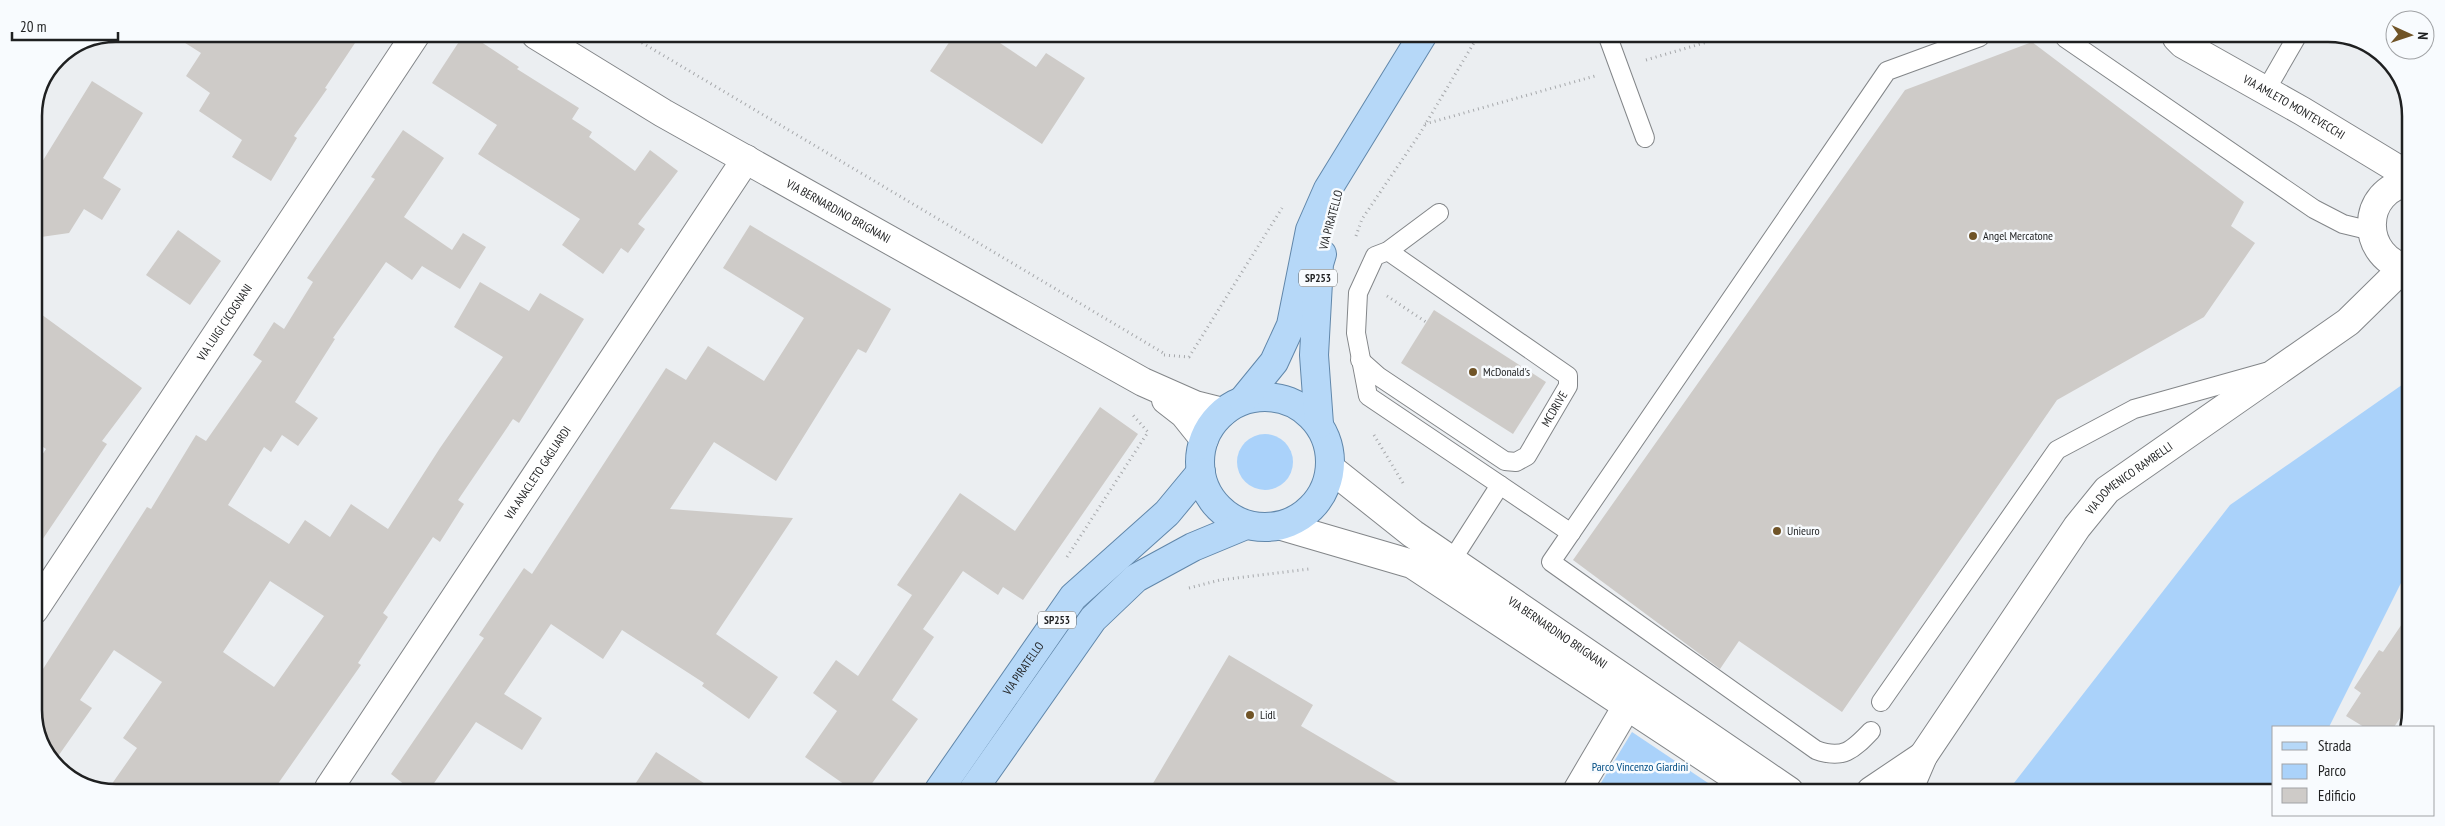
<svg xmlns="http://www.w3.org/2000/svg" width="2445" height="826" viewBox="0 0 2445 826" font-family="'PT Sans Narrow',sans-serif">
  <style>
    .green { fill: #aad2fa }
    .building { fill: #cecbc8; fill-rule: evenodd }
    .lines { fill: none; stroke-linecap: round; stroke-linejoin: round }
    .service-casing { stroke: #838689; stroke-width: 20 }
    .minor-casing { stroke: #838689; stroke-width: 30 }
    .primary-casing { stroke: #6187aa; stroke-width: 30 }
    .path { stroke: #a6a8ab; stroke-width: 3; stroke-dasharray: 1 4; stroke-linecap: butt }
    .service { stroke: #fff; stroke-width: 18 }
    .minor { stroke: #fff; stroke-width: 28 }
    .primary { stroke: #b6d8f8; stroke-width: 28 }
    .poi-dot { fill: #705427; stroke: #f8fbfe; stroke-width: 2 }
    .labels { text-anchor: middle; stroke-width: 5; stroke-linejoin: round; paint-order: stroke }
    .shield { fill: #f8fbfe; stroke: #606263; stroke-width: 1 }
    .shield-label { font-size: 11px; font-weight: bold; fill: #1f2021 }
    .street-label { font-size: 12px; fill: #1f2021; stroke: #f8fbfe }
    .poi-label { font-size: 12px; fill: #1f2021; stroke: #f8fbfe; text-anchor: start }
    .park-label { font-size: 12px; fill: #004d84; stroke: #f8fbfe }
    .rim { fill: none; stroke: #1f2021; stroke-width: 2.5 }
  </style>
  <rect width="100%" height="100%" fill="#ebeef1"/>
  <g class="green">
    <path d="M2409,380l-1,189 -79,158h-55v65h-267l223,-287z"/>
    <circle cx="1265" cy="462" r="28"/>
    <path d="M1632,732l88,59h-124z"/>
  </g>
  <g class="building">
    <path d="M171,34h190l-36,54 2,1 -33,47 3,2 -26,43 -39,-24 10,-17 -43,-29 11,-18 -24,-17 15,-23z"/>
    <path d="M464,34h5l50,33 -2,2 62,39 -7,11 20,13 -3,5 46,34 15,-21 28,21 -40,53 7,5 -17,24 -7,-5 -18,26 -41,-29 18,-26 -102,-65 19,-29 -65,-42z"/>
    <path d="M954,35h34l48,32 10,-14 39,25 -43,66 -112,-73z"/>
    <path d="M2032,42l212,160 -13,24 24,17 -51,74 -147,83 -215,312 -103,-71 -19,28 -147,-109 332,-470z"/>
    <path d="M92,81l51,32 -40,65 18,11 -19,31 -18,-11 -15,24 -35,5v-63z"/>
    <path d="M403,130l41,28 -40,59 48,33 11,-17 23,14 -26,42 -38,-23 -10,14 -26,-18 -53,76 2,1 -40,63 23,16 -20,28 -16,-11 -11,17 -7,-5 -36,58 61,39 16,-24 25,17 21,-33 37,25 52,-81 63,-91 -49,-30 26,-45 49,29 11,-18 44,26 -65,104 -6,-4 -55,81 6,4 -24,38 -7,-5 -50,76 5,4 -30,46 3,2 -86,123h-166l28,-40 -14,-10 39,-56 -48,-32 -34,50 12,8 -38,54 -20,-47v-32l113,-176 4,2 45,-74 10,6 56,-80 -9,-6 21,-33 10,7 29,-47 -6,-4 68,-99 -4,-2zM270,581l54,35 -50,71 -51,-35z"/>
    <path d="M750,225l141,84 -25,44 -8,-4 -82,132 -62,-39 -44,67 123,9 -77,116 62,43 -29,42 -47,-33 2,-3 -82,-53 -19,29 -52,-35 -47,70 38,24 -20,32 -46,-28 -46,67h-20l-19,-15 93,-136 -5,-3 45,-67 8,6 134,-206 20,12 22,-34 56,35 40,-63 -81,-50z"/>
    <path d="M178,230l43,31 -31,44 -44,-30z"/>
    <path d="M34,309l108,79 -40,53 5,3 -73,108v-85l12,-18 -12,-8z"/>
    <path d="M1434,310l112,72 -33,52 -112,-71z"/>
    <path d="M1100,407l38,27 -115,166 -20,-13 -5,8 -35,-24 -40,58 11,8 -42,63 26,19 -50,70h-17l-46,-32 32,-46 -24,-18 23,-33 22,16 54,-81 -15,-10 63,-92 55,38z"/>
    <path d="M2408,615l-1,93 -13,19h-30l-18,-11 15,-23 -7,-5 25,-38 4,2z"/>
    <path d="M1229,655l84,50 -12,21 109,64h-261z"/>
    <path d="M656,752l57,37h-81z"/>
  </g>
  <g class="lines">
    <g class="service-casing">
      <g id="service">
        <path d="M1608,37l37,101"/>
        <path d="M2065,38l249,171 29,15 29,7"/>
        <path d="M2266,90l30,-52"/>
        <path d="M1439,213l-51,38 -13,5 -17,37 -2,40 12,63 132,89 -48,75"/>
        <path id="s1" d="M1360,360l18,16 127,85 11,1 11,-6 41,-70v-10l-180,-125"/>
        <path d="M1500,485l71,48"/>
        <path d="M1881,702l176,-252 77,-41 132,-37"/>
        <path d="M1871,731c-18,19 -28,29 -55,19l-265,-188 336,-491 93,-34"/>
      </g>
    </g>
    <g class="minor-casing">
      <g id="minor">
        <path id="s2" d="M536,35l127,78 480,269 52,23 28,7"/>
        <path id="s3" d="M2177,38l6,6 119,67 109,66"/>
        <path d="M2410,269c-51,-10 -51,-80 1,-87"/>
        <path d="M1166,400l18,14 20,25"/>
        <path id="s4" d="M1330,468l83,66 376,257"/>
        <path d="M1282,526l130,38 344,227"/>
        <path id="s5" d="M34,610l382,-576"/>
        <path id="s6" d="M329,788l417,-629"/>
        <path d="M1577,791l50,-85"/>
        <path d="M1871,791l52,-35"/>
        <path id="s7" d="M1908,791l15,-35 154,-229 30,-37 241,-168 55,-54"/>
      </g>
    </g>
    <g class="primary-casing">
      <g id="primary">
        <circle cx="1265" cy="462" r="65"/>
        <path d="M1243,400l31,-38 17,-37 19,-95 18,-41 94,-153"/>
        <path d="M1319,424l-5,-69 5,-91 3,-10"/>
        <path id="s8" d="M939,790l134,-193 94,-84 34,-41"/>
        <path d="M973,790l120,-171 43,-41 57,-31 53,-22"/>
      </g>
    </g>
    <g class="path">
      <path d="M629,35l536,319"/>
      <path d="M1646,60l78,-23"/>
      <path d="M1425,124l170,-48"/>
      <path d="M1356,236l6,-17 57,-84 59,-99"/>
      <path d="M1387,296l39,26"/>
      <path d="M1164,355l25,2 93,-149"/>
      <path d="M1374,435l29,48"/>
      <path d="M1067,557l81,-125 -16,-18"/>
      <path d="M1189,588l31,-8 89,-11"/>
    </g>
    <use href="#service" class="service"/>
    <use href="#minor" class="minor"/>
    <use href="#primary" class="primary"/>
  </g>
  <g class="poi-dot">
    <circle cx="1973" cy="236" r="5"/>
    <circle cx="1473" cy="372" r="5"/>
    <circle cx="1777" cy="531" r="5"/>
    <circle cx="1250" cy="715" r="5"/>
  </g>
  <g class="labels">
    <g class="shield">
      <rect x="1299" y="269.5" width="38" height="17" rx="4"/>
      <rect x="1038" y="611.5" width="38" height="17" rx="4"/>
    </g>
    <g class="shield-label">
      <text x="1318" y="282">SP253</text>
      <text x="1057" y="624">SP253</text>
    </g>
    <g class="street-label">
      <text dy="4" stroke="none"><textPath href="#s3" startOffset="136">VIA AMLETO MONTEVECCHI</textPath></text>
      <text dy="4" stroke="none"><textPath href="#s2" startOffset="350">VIA BERNARDINO BRIGNANI</textPath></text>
      <text transform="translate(1331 220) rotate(-75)" y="4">VIA PIRATELLO</text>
      <text dy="4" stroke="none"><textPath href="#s5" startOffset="345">VIA LUIGI CICOGNANI</textPath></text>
      <text dy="4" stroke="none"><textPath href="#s1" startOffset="255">MCDRIVE</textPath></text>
      <text dy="4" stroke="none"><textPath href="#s6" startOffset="378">VIA ANACLETO GAGLIARDI</textPath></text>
      <text dy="4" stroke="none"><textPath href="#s7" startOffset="386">VIA DOMENICO RAMBELLI</textPath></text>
      <text dy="4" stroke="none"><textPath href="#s4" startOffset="281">VIA BERNARDINO BRIGNANI</textPath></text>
      <text dy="4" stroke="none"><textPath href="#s8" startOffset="148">VIA PIRATELLO</textPath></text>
    </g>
    <g class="poi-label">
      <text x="1983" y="240">Angel Mercatone</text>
      <text x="1483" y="376">McDonald's</text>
      <text x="1787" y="535">Unieuro</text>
      <text x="1260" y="719">Lidl</text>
    </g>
    <g class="park-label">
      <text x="1640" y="771">Parco Vincenzo Giardini</text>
    </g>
  </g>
  <path d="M0 0H2445V826H0ZM116 42H2328A74 74 0 0 1 2402 116V710A74 74 0 0 1 2328 784H116A74 74 0 0 1 42 710V116A74 74 0 0 1 116 42Z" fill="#f8fbfe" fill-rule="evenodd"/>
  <path class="rim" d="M116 42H2328A74 74 0 0 1 2402 116V710A74 74 0 0 1 2328 784H116A74 74 0 0 1 42 710V116A74 74 0 0 1 116 42Z"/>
  <rect x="2272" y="726" width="162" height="90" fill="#f8fbfe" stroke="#a1a3a6"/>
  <rect x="2282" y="742" width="25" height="8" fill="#b6d8f8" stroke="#a1a3a6"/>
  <text x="2318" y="751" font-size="15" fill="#1f2021">Strada</text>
  <rect x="2282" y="764" width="25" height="15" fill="#aad2fa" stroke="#a1a3a6"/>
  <text x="2318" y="776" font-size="15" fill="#1f2021">Parco</text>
  <rect x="2282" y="788" width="25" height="15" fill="#cecbc8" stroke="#a1a3a6"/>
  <text x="2318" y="801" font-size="15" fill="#1f2021">Edificio</text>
  <g transform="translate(2410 35) rotate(93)"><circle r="24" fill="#f8fbfe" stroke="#a1a3a6"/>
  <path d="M0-4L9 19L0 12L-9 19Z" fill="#705427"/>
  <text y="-8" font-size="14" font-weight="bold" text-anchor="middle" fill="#1f2021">N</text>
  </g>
  <path d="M12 32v8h106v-8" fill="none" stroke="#1f2021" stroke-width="2.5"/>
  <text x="20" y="32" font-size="15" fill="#1f2021" stroke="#f8fbfe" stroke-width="4" paint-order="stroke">20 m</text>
</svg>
